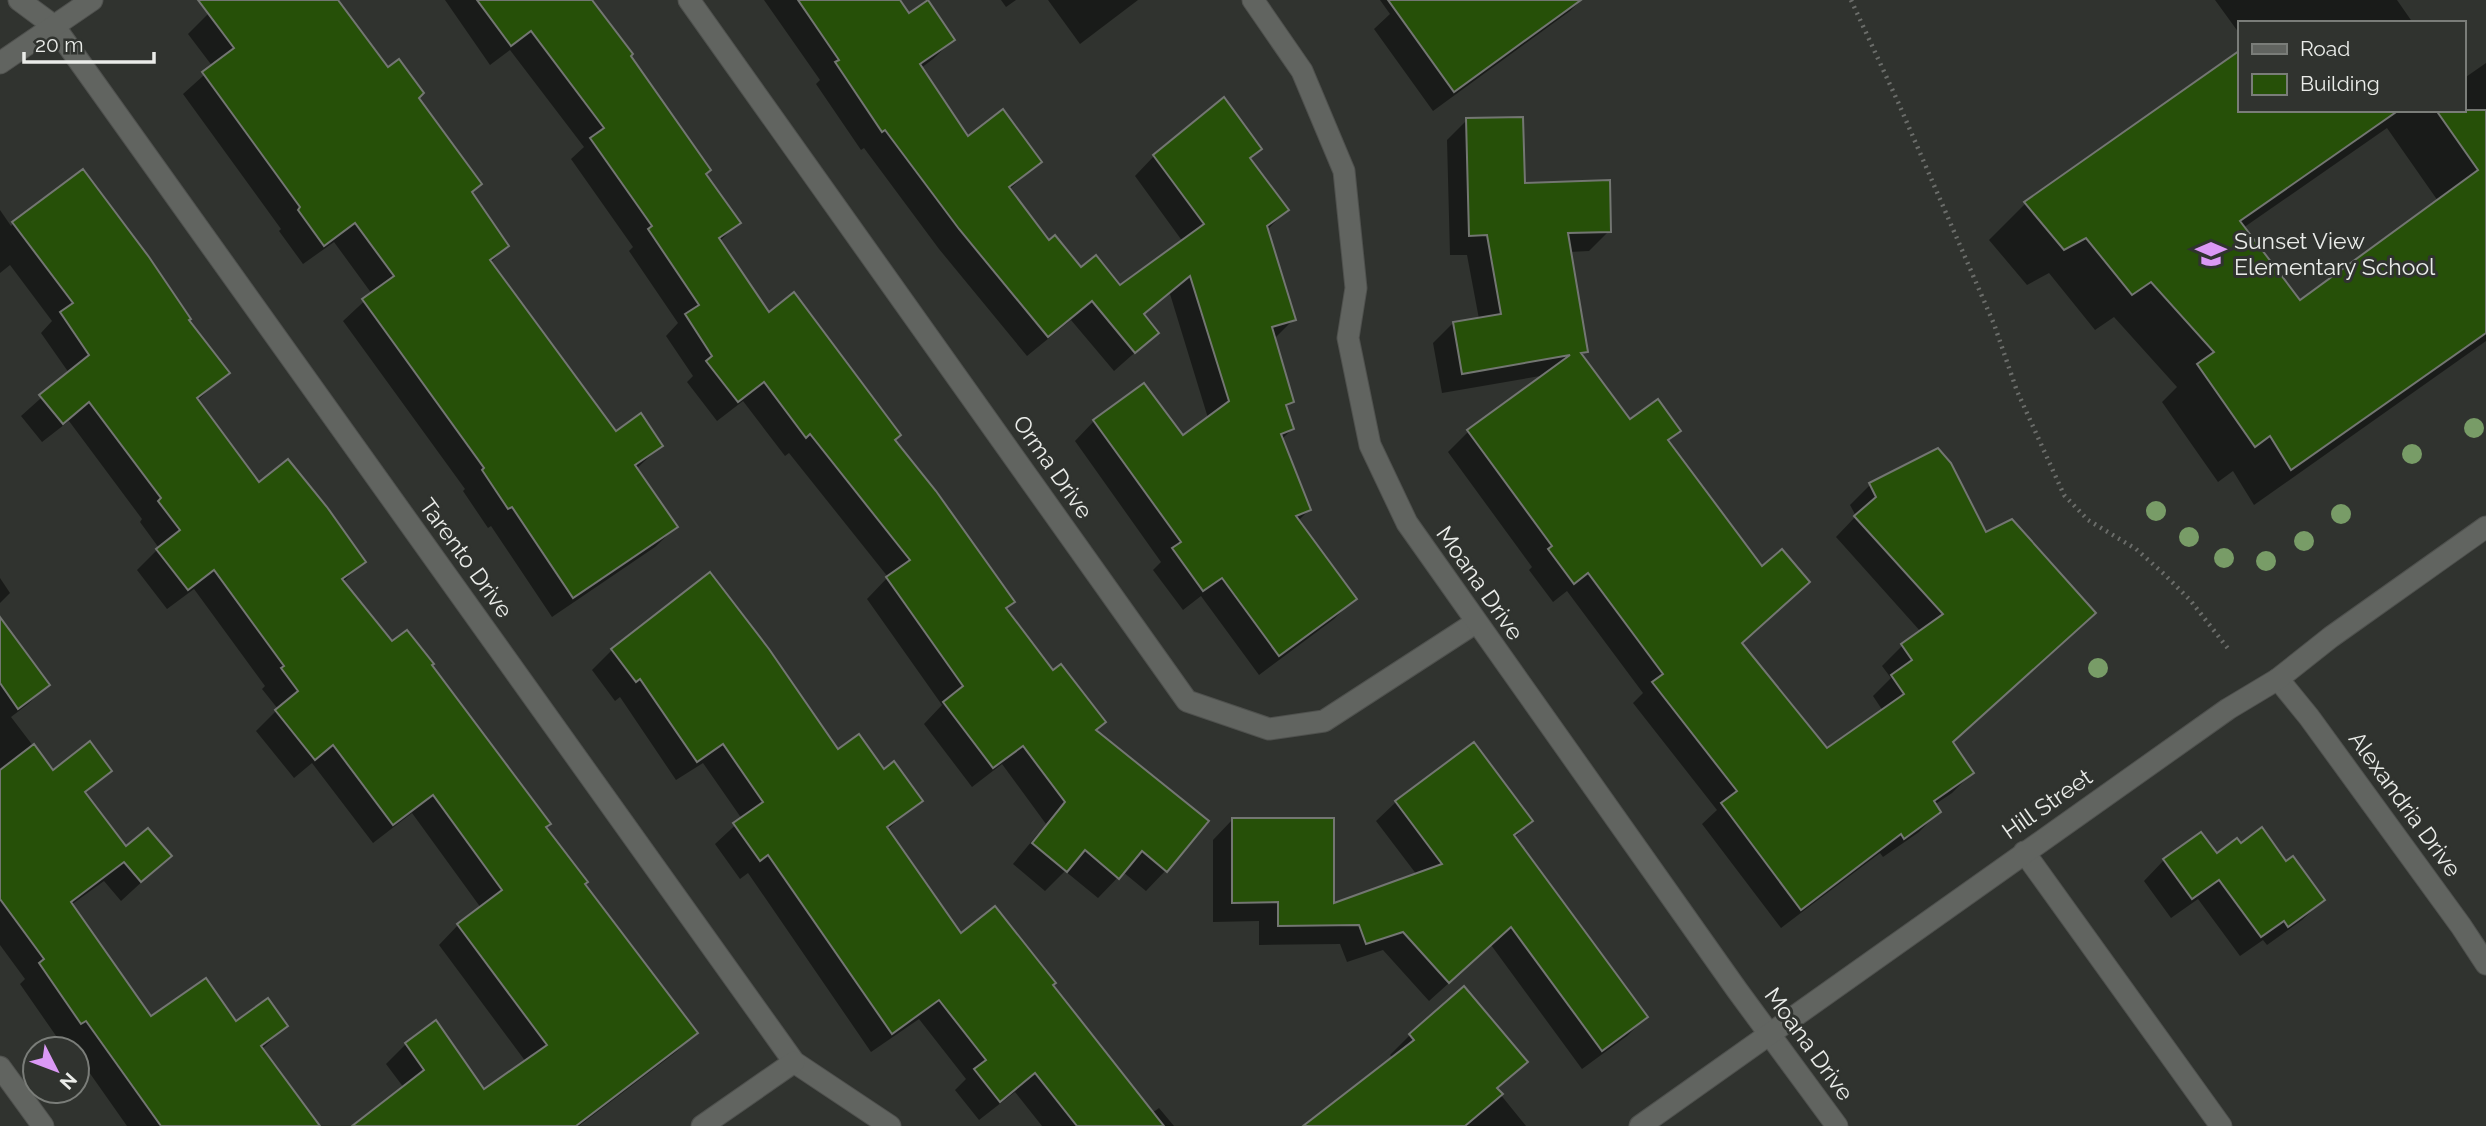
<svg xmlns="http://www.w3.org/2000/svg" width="2486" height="1126" viewBox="0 0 2486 1126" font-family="Raleway,sans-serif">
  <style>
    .shadow { fill: #0007; fill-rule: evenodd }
    .building { fill: #265008; stroke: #737672; stroke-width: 2 }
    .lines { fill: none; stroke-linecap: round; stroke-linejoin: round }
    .lane-casing { stroke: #4f514e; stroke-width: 23 }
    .street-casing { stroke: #4f514e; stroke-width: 23 }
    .secondary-casing { stroke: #4f514e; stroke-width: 23 }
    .path { stroke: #6b6d6a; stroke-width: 4.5; stroke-dasharray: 2 5; stroke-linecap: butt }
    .lane { stroke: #616460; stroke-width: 21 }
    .street { stroke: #616460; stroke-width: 21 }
    .secondary { stroke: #616460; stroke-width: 21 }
    .tree { fill: #789c67 }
    .labels { text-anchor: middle; stroke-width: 6; stroke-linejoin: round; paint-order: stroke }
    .poi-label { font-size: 23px; fill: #eaece9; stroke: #30332f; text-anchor: start }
    .street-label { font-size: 23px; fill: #eaece9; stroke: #30332f }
  </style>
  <rect width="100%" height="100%" fill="#30332f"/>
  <g class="shadow">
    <path d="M227,0h109l52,69 29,29 54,95 36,53 -17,17 125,170 46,13 -25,23 40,58 -21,20 -103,70 -61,-91 -3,2 -25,-37 2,-2 -122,-168 29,-27 -38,-52 -31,22 -24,-33 2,-2 -98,-135 30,-27 -25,-33 20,-20z"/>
    <path d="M445,0h145l148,223 -19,19 49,73 125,126 119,161 -7,7 90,122 71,139 -20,21 -23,-19 -25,26 -33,-27 -20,20 -32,-27 33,-40 -44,-60 -30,23 -48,-63 18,-19 -75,-106 21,-22 -99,-124 -4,3 -42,-55 -26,20 -30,-39 6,-6 -27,-40 12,-13 -49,-72 4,-4 -62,-88 13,-12 -74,-97 -20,15z"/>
    <path d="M764,0h134l10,15 45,25 -20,19 -12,9 47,70 72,24 -31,28 40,53 32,26 39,18 63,-45 -48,-66 19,-20 106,-7 -11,10 38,51 -20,20 27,89 -20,20 19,62 -8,8 7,20 -11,11 28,70 -11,11 56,78 -20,20 -75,56 -58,-79 -18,14 -30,-40 8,-8 -86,-121 19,-20 89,17 25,-20 -38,-124 -27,22 14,17 -43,38 -43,-51 -44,36 -88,-107 -75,-101 -3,2 -45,-66 4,-4z"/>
    <path d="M1001,0h15l-10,7z"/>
    <path d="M1048,0h90l-58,44z"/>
    <path d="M1380,0h201l-11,11 -137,100 -59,-82 16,-15z"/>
    <path d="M2215,0h182l16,23h-174v10z"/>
    <path d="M2239,53v57h224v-31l23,-16v278l-232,164 -21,-34 -15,11 -56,-80 15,-15 -63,-70 -19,13 -46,-57 -22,12 -38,-45 36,-36zM2387,128l51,73 -138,101 -57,-74z"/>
    <path d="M1467,120l57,65 85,46 -20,20 -20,1 17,99 -5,5 48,66 50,8 -11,12 73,202 85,106 57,-39 -10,-15 18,-18 -9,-12 20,-20 19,-14 -85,-95 20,-21 -6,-11 20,-20 115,50 109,78 -143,130 21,30 -20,20 -18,12 5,7 -20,20 -36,25 -3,-4 -99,75 -79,-104 15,-14 -84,-107 10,-10 -76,-102 -14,11 -24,-32 3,-3 -84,-115 20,-20 78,-57 -104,18 -9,-50 20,-20 26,-4 -12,-64h-17l-3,-115z"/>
    <path d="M0,210l11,16 2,-2 174,96 40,53 -30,28 62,83 105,77 -21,21 49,62 38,21 153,219 113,149 -20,19 -97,74h-224l49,-38 -18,-24 20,-20 78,47 42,-29 -87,-117 19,-20 23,-17 -69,-95 -39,30 -61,-80 -18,15 -38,-47 22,-22 -16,-20 3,-3 -71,-97 -27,20 -30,-39 22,-22 -19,-26 2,-3 -73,-98 -27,21 -21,-26 48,-43 -28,-40 11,-12 -42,-56 -10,8z"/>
    <path d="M709,575l129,176 46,20 36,30 -33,29 73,106 91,50 101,127 7,-5 15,18h-132l-27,-34 -36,28 -24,-30 11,-11 -47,-60 -48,33 -123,-179 -8,6 -25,-35 27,-25 -39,-56 -27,17 -56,-83 -5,4 -23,-31 20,-20z"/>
    <path d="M0,578l10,15 -10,10z"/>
    <path d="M0,619l48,66 -20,19 -17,13 42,55 57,-1 -25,23 41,55 44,7 -49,45 -17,-20 -33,24 80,114 135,7 -25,24 57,76h-191l-50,-71v-6h-4l-7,-10 -5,4 -41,-59 5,-5 -25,-34z"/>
    <path d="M1474,744l57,77 -17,17 132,179 -19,19 -45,33 -91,-124 -62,56 -46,-51 -36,12 -7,-18 -81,1v-24l-46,1v-82l19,-20 100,85 85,-30 -41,-54 20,-19z"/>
    <path d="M2201,834l15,21 24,-10 46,18 37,37 -21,20 -35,25 -4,-5 -23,16 -42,-57 -27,19 -27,-37 20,-21z"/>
    <path d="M1464,989l62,73 -30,27 30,37h-220l87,-68 -3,-3 20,-20z"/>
  </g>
  <g class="building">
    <path d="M198,0h140l50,67 11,-8 25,34 -5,5 63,86 -10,8 37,54 -19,14 126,171 25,-18 22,33 -28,19 43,62 -105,71 -61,-91 -4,2 -26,-39 2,-2 -122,-169 32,-23 -39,-53 -31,23 -26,-36 2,-3 -98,-135 32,-24z"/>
    <path d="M477,0h115l41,54 -2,2 80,114 -5,4 35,49 -22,15 50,74 25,-20 107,143 -6,5 41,51 79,111 -9,6 47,62 8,-6 45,58 -10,8 113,91 -42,51 -25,-21 -23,28 -34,-29 -18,22 -35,-29 33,-41 -42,-56 -30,22 -50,-66 20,-16 -77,-109 24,-17 -100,-126 -4,4 -42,-56 -26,20 -32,-41 6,-5 -27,-42 14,-9 -51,-76 4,-3 -62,-88 14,-10 -73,-97 -20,15z"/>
    <path d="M798,0h102l9,13 19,-13 27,40 -35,24 48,72 35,-27 39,53 -33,25 40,53 6,-5 26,32 15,-12 24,30 84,-61 -51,-69 71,-58 38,52 -12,9 39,52 -22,16 29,94 -24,7 22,75 -8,3 8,24 -13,5 30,76 -15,6 61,83 -78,57 -57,-78 -19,13 -31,-43 9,-6 -88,-122 51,-37 39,52 46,-34 -39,-125 -46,38 15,19 -24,20 -43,-52 -44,36 -89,-108 -74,-99 -3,2 -47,-70 4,-2z"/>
    <path d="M1388,0h193l-127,92z"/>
    <path d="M2239,51v59h160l-159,111 60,79 178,-130 -42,-60h50v223l-195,137 -21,-34 -15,11 -58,-83 17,-12 -63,-70 -19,13 -46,-57 -22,12 -40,-48z"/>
    <path d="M1523,117l2,66 85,-3 1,52 -43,1 20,119 -7,1 49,66 28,-20 23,32 -13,9 94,126 20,-17 28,33 -68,61 85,105 77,-54 -13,-19 21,-15 -11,-16 42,-30 -89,-98 22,-19 -7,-14 69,-35 13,15 35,69 26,-13 84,94 -143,129 21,31 -40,28 7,11 -37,27 -3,-5 -100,76 -80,-107 16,-12 -85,-109 11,-8 -75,-101 -14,11 -26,-35 4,-3 -85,-116 103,-75 -108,19 -9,-52 48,-8 -14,-79 -18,1 -3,-118z"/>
    <path d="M83,169l66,88 42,62 -2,1 41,53 -33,25 62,84 29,-23 39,48 39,55 -24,17 50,62 15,-11 27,34 -2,1 119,159 -5,3 42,55 -3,2 113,149 -122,93h-224l72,-56 -19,-27 31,-23 48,69 63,-44 -90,-121 45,-34 -69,-95 -40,30 -60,-80 -18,15 -40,-50 23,-19 -17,-23 3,-2 -70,-96 -26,20 -32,-41 24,-19 -22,-29 3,-3 -72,-96 -26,22 -24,-29 50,-40 -29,-43 13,-9 -61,-81z"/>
    <path d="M710,572l59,77 69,100 21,-15 25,35 10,-8 29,40 -36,26 74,106 34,-27 61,77 -3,2 111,141h-87l-42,-53 -35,29 -26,-33 12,-9 -47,-60 -47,34 -124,-179 -8,6 -27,-38 30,-21 -40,-58 -26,18 -57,-83 -4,3 -25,-33z"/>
    <path d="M0,617l50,68 -32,24 -18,-26z"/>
    <path d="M90,741l22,30 -27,21 41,54 22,-18 24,28 -31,26 -17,-20 -53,40 80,114 55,-38 30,43 32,-23 20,28 -27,20 59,80h-159l-75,-105 -5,3 -42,-61 5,-4 -44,-60v-129l34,-26 19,26z"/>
    <path d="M1474,742l59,79 -19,14 134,182 -46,34 -91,-124 -62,56 -46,-51 -37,12 -7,-19 -81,1v-24l-46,1v-85h102v85l108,-39 -47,-63z"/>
    <path d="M2262,827l24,34 7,-5 32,44 -37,27 -4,-6 -23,16 -42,-57 -27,19 -29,-40 38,-27 16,21 20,-15 4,5z"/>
    <path d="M1464,986l64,76 -31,26 6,6 -38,32h-162l111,-86 -5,-6z"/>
  </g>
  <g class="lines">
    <g class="lane-casing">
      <path id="lane" d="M2024,852l197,274"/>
    </g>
    <g class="street-casing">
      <g id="street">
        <path d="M19,0l35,26 740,1036 96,64"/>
        <path d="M689,0l498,701 82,28 55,-8 151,-98"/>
        <path d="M1253,0l49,71 42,100 12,117 -8,50 22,107 37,78 330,467 100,136"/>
        <path d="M0,63l92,-63"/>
        <path d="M2278,679l31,38 152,209 25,38"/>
        <path d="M0,1067l43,59"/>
        <path d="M702,1126l92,-64"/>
      </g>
    </g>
    <g class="secondary-casing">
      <path id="secondary" d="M1640,1126l588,-417 50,-30 53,-42 155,-110"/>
    </g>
    <path class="path" d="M1851,0l47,102 96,222 23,67 47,104 24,25 48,29 28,25 26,26 40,51"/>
    <use href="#lane" class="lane"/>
    <use href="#street" class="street"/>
    <use href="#secondary" class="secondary"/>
  </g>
  <g class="tree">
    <circle cx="2474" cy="428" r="10"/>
    <circle cx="2412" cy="454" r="10"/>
    <circle cx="2156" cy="511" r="10"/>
    <circle cx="2341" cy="514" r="10"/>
    <circle cx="2189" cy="537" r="10"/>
    <circle cx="2304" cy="541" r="10"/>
    <circle cx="2224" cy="558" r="10"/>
    <circle cx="2266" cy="561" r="10"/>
    <circle cx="2098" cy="668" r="10"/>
  </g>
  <defs>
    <g id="school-bare" transform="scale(2.415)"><path d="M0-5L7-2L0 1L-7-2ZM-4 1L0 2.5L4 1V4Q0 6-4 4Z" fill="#db99f5" stroke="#30332f" stroke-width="2.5" paint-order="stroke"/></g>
  </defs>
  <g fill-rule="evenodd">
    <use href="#school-bare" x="2211" y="254"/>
  </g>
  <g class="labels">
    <g class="poi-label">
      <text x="2234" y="249">Sunset View<tspan x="2234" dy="26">Elementary School</tspan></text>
    </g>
    <g class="street-label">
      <text transform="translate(1053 467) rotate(55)" y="8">Orma Drive</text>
      <text transform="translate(466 558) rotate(54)" y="8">Tarento Drive</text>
      <text transform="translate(1480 583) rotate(55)" y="8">Moana Drive</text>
      <text transform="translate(2047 804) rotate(-35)" y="8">Hill Street</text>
      <text transform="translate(2405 804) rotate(54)" y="8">Alexandria Drive</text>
      <text transform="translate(1809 1044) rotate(54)" y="8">Moana Drive</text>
    </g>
  </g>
  <rect x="2238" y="21" width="228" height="91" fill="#30332f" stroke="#7a7d79" stroke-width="2"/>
  <rect x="2252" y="44" width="35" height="10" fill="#616460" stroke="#7a7d79" stroke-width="2"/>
  <text x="2300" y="56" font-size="21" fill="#eaece9">Road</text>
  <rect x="2252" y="74" width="35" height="21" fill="#265008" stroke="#7a7d79" stroke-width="2"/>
  <text x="2300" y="91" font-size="21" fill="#eaece9">Building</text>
  <g transform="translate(56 1070) rotate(132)"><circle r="33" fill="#30332f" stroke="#7a7d79" stroke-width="2"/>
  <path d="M0-5L12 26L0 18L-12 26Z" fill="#db99f5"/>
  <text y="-10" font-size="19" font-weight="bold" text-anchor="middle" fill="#eaece9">N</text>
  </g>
  <path d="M24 52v10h130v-10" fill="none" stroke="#eaece9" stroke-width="3.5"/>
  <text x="35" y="52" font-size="21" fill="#eaece9" stroke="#30332f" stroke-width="5" paint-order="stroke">20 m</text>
</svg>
